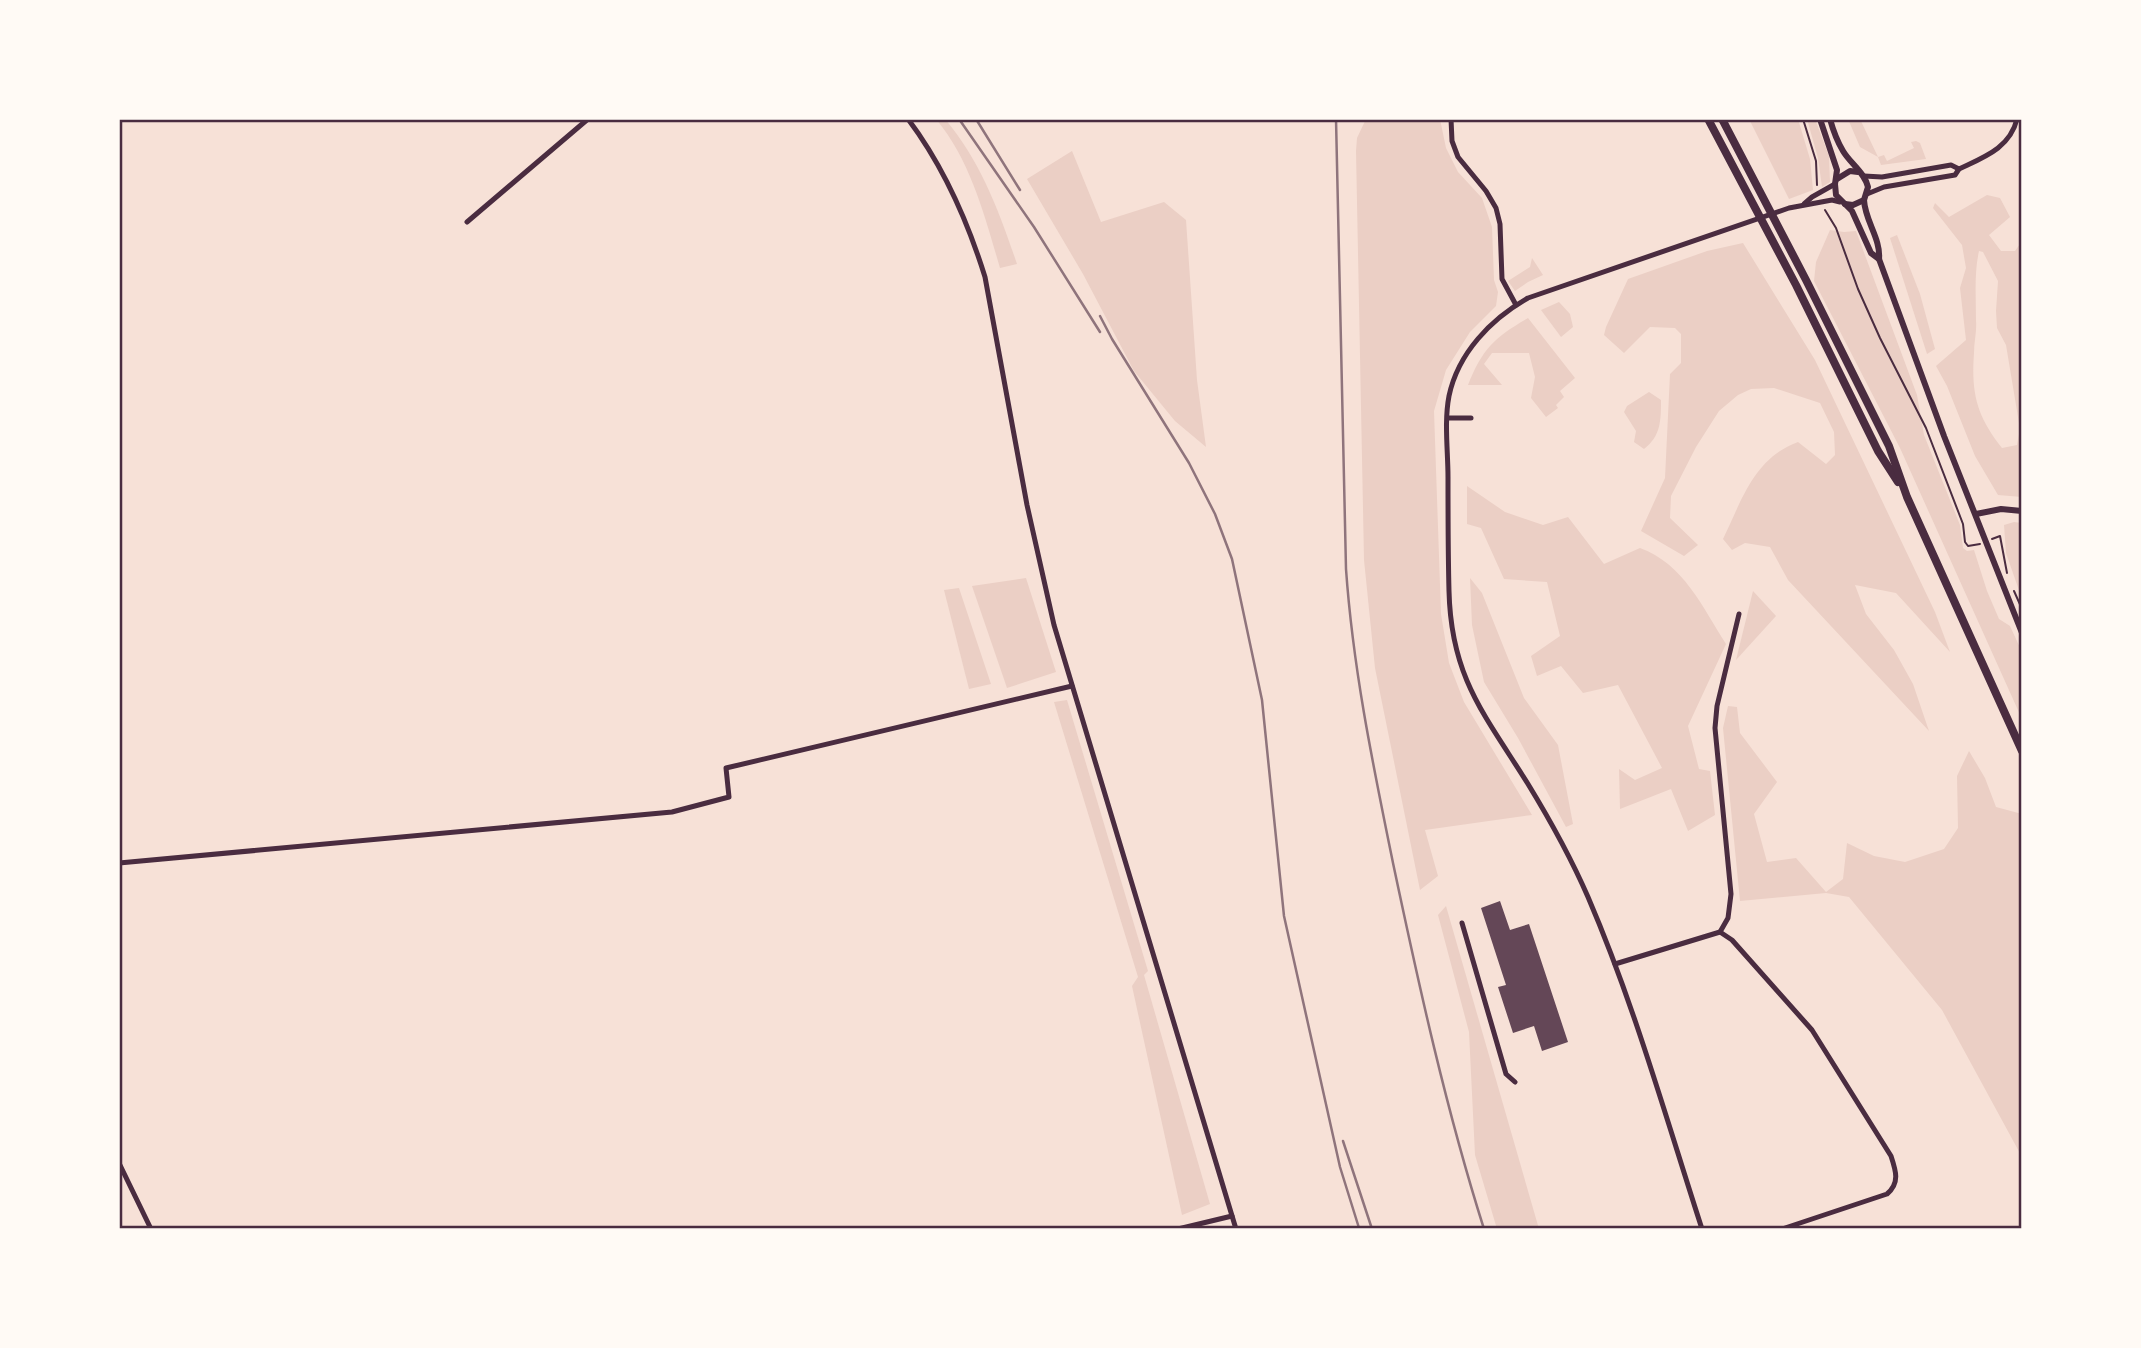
<svg xmlns="http://www.w3.org/2000/svg" width="2141" height="1348" viewBox="0 0 2141 1348" font-family="Montserrat,sans-serif">
  <style>
    .green { fill: #ebcfc5; fill-rule: evenodd }
    .building { fill: #644757 }
    .lines { fill: none; stroke-linecap: round; stroke-linejoin: round }
    .path { stroke: #4a2c40; stroke-width: 2 }
    .minor { stroke: #4a2c40; stroke-width: 5 }
    .tertiary { stroke: #4a2c40; stroke-width: 6 }
    .trunk { stroke: #4a2c40; stroke-width: 8 }
    .rail { stroke: #8f747c; stroke-width: 2.5 }
    .neatline { fill: none; stroke: #4a2c40; stroke-width: 2.5 }
  </style>
  <rect width="100%" height="100%" fill="#f7e1d7"/>
  <g class="green">
    <path d="M936,119h9c36,43 54,92 72,145l-17,4c-15,-51 -29,-107 -64,-149z"/>
    <path d="M1366,119h74l6,29 12,24 24,26 10,29 2,53 4,12 -2,14 -26,26 -24,38 -12,41 7,203 8,49 15,39 68,113 -107,15 13,46 -18,14 -45,-222 -11,-108 -8,-409 1,-13z"/>
    <path d="M1749,119h49l12,40 3,31 -24,9z"/>
    <path d="M1807,119h8l14,37 1,26 -8,5 -4,-29z"/>
    <path d="M1848,119h12l18,38 6,-2 3,6 27,-13 -3,-6 5,-1 4,2 6,16 -45,6 -3,-8 -18,-10z"/>
    <path d="M1072,151l29,71 63,-20 22,18 11,160 9,67 -31,-26 -41,-50 -51,-97 -56,-95z"/>
    <path d="M1987,195l13,3 10,19 -21,18 12,16h14l7,-10v256l-24,-2 -23,-39 -28,-70 -11,-20 30,-26 -6,-52 6,-20 -4,-23 -29,-37 2,-5 14,14zM1979,251l4,1 15,29 -2,30 1,17 9,17 14,84 -3,16 -15,3c-25,-32 -31,-54 -28,-95 0,-11 3,-22 2,-32 0,-24 -2,-48 3,-70z"/>
    <path d="M1830,230l14,2 12,-1 61,164 7,40 36,90 3,23 4,3 7,-1 13,41 12,28 11,7 12,26v67l-122,-271 -86,-167 2,-19z"/>
    <path d="M1897,235l23,59 15,55 -8,5 -37,-116z"/>
    <path d="M1743,243l72,117 120,252 15,40 -54,-59 -41,-8 11,29 28,36 19,34 16,47 -141,-151 -18,-33 -25,-4 -13,7 -9,-11c19,-39 31,-81 75,-97l28,22 9,-9 -1,-23 -14,-29 -46,-15 -23,1 -13,6 -19,16 -23,36 -25,49 -1,22 28,27 -14,11 -43,-25 24,-53 5,-104 11,-11v-29l-6,-6 -25,-1 -26,26 -20,-18 2,-8 22,-48 79,-28z"/>
    <path d="M1532,258l11,17 -15,7 -13,9 -7,-10 22,-14z"/>
    <path d="M1559,302l11,12 3,13 -12,10 -20,-27z"/>
    <path d="M1528,318l47,60 -15,13 4,6 -8,8 2,3 -12,9 -15,-19 4,-21 -6,-24h-37l-8,11 18,21h-34c14,-36 27,-48 60,-67z"/>
    <path d="M1649,392l12,8c0,20 0,36 -17,49l-10,-7 2,-11 -12,-19 3,-6z"/>
    <path d="M1467,486l38,26 38,13 25,-8 36,47 36,-16c44,16 62,59 86,96l-38,82 11,43 11,2 5,44 -27,16 -17,-42 -51,20 -1,-40 16,11 27,-12 -44,-83 -35,8 -22,-27 -24,10 -6,-20 29,-20 -13,-54 -43,-3 -23,-51 -14,-4z"/>
    <path d="M2014,522l8,1v76l-16,-46 -2,-28z"/>
    <path d="M1026,578l30,94 -49,16 -35,-102z"/>
    <path d="M1470,578l12,15 42,105 34,47 15,79 -7,3 -48,-89 -34,-56 -12,-57z"/>
    <path d="M959,588l32,96 -22,5 -25,-99z"/>
    <path d="M1753,591l23,25 -40,44z"/>
    <path d="M1067,700l81,271 -4,4 66,229 -28,11 -50,-229 6,-9 -84,-275z"/>
    <path d="M1728,706l9,1 3,26 37,49 -23,32 13,48 29,-4 30,34 17,-13 4,-36 27,13 31,6 39,-13 14,-21 -1,-52 12,-25 16,27 11,29 26,7v343l-80,-147 -93,-113 -23,-4 -86,8 -17,-173z"/>
    <path d="M1446,906l93,323h-42l-22,-74 -6,-123 -31,-117z"/>
  </g>
  <path class="building" d="M1500,901l10,29 19,-6 39,118 -26,9 -8,-25 -21,7 -15,-46 8,-2 -25,-77z"/>
  <g class="lines">
    <g class="path">
      <path d="M1803,119l13,42 1,24"/>
      <path d="M1825,210l11,18 22,61 22,49 46,90 37,96 2,18 3,4 12,-2"/>
      <path d="M1992,539l8,-3 7,37"/>
      <path d="M2014,591l8,18"/>
    </g>
    <g class="minor">
      <path d="M908,119c36,48 59,100 77,158l42,228 27,120 182,604"/>
      <path d="M1451,119l1,22 6,16 28,34 10,17 4,16 2,55 14,26"/>
      <path d="M1864,176l18,1 69,-12 8,4"/>
      <path d="M1867,194l17,-7 71,-12 4,-6c25,-12 51,-21 58,-50"/>
      <path d="M1804,204l8,-7 23,-13"/>
      <path d="M467,222l121,-103"/>
      <path d="M1448,418h23"/>
      <path d="M119,863l553,-51 57,-15 -3,-29 346,-82"/>
      <path d="M1462,923l44,151 9,8"/>
      <path d="M1720,932l12,8 80,90 79,126c5,15 9,27 -4,38l-105,35"/>
      <path d="M1615,964l105,-32 8,-14 3,-24 -16,-166 2,-22 22,-92"/>
      <path d="M119,1163l32,66"/>
      <path d="M1178,1229l54,-13"/>
      <path d="M1702,1229c-36,-111 -68,-225 -114,-332 -17,-39 -38,-77 -60,-113 -43,-69 -77,-106 -79,-193 -1,-38 -1,-76 -1,-114 0,-26 -4,-55 1,-81 9,-43 42,-77 79,-98l261,-90 43,-8 8,2"/>
    </g>
    <g class="tertiary">
      <path d="M1820,119l17,51 -2,14 1,11 16,16 19,42 8,6"/>
      <path d="M1830,119c3,11 7,22 13,32 7,12 22,22 25,36l-4,13 -11,5 -8,-1"/>
      <path d="M1837,179l13,-8 8,1"/>
      <path d="M1864,200c1,21 17,39 15,59l65,177 78,197"/>
      <path d="M1976,514l25,-5 21,2"/>
    </g>
    <g class="trunk">
      <path d="M1708,119l88,166 82,166 20,31"/>
      <path d="M1722,119l84,161 83,166 18,51 115,254"/>
    </g>
    <g class="rail">
      <path d="M959,119l75,108 66,105"/>
      <path d="M976,119l44,71"/>
      <path d="M1336,119l10,450c7,100 27,196 47,294 26,123 53,246 91,366"/>
      <path d="M1100,316l12,23 77,124 26,51 17,45 30,141 22,216 56,251 19,61"/>
      <path d="M1343,1141l29,88"/>
    </g>
  </g>
  <rect width="2141" height="1348" fill="none" stroke="#fffaf5" stroke-width="242"/>
  <rect x="121" y="121" width="1899" height="1106" class="neatline"/>
</svg>
